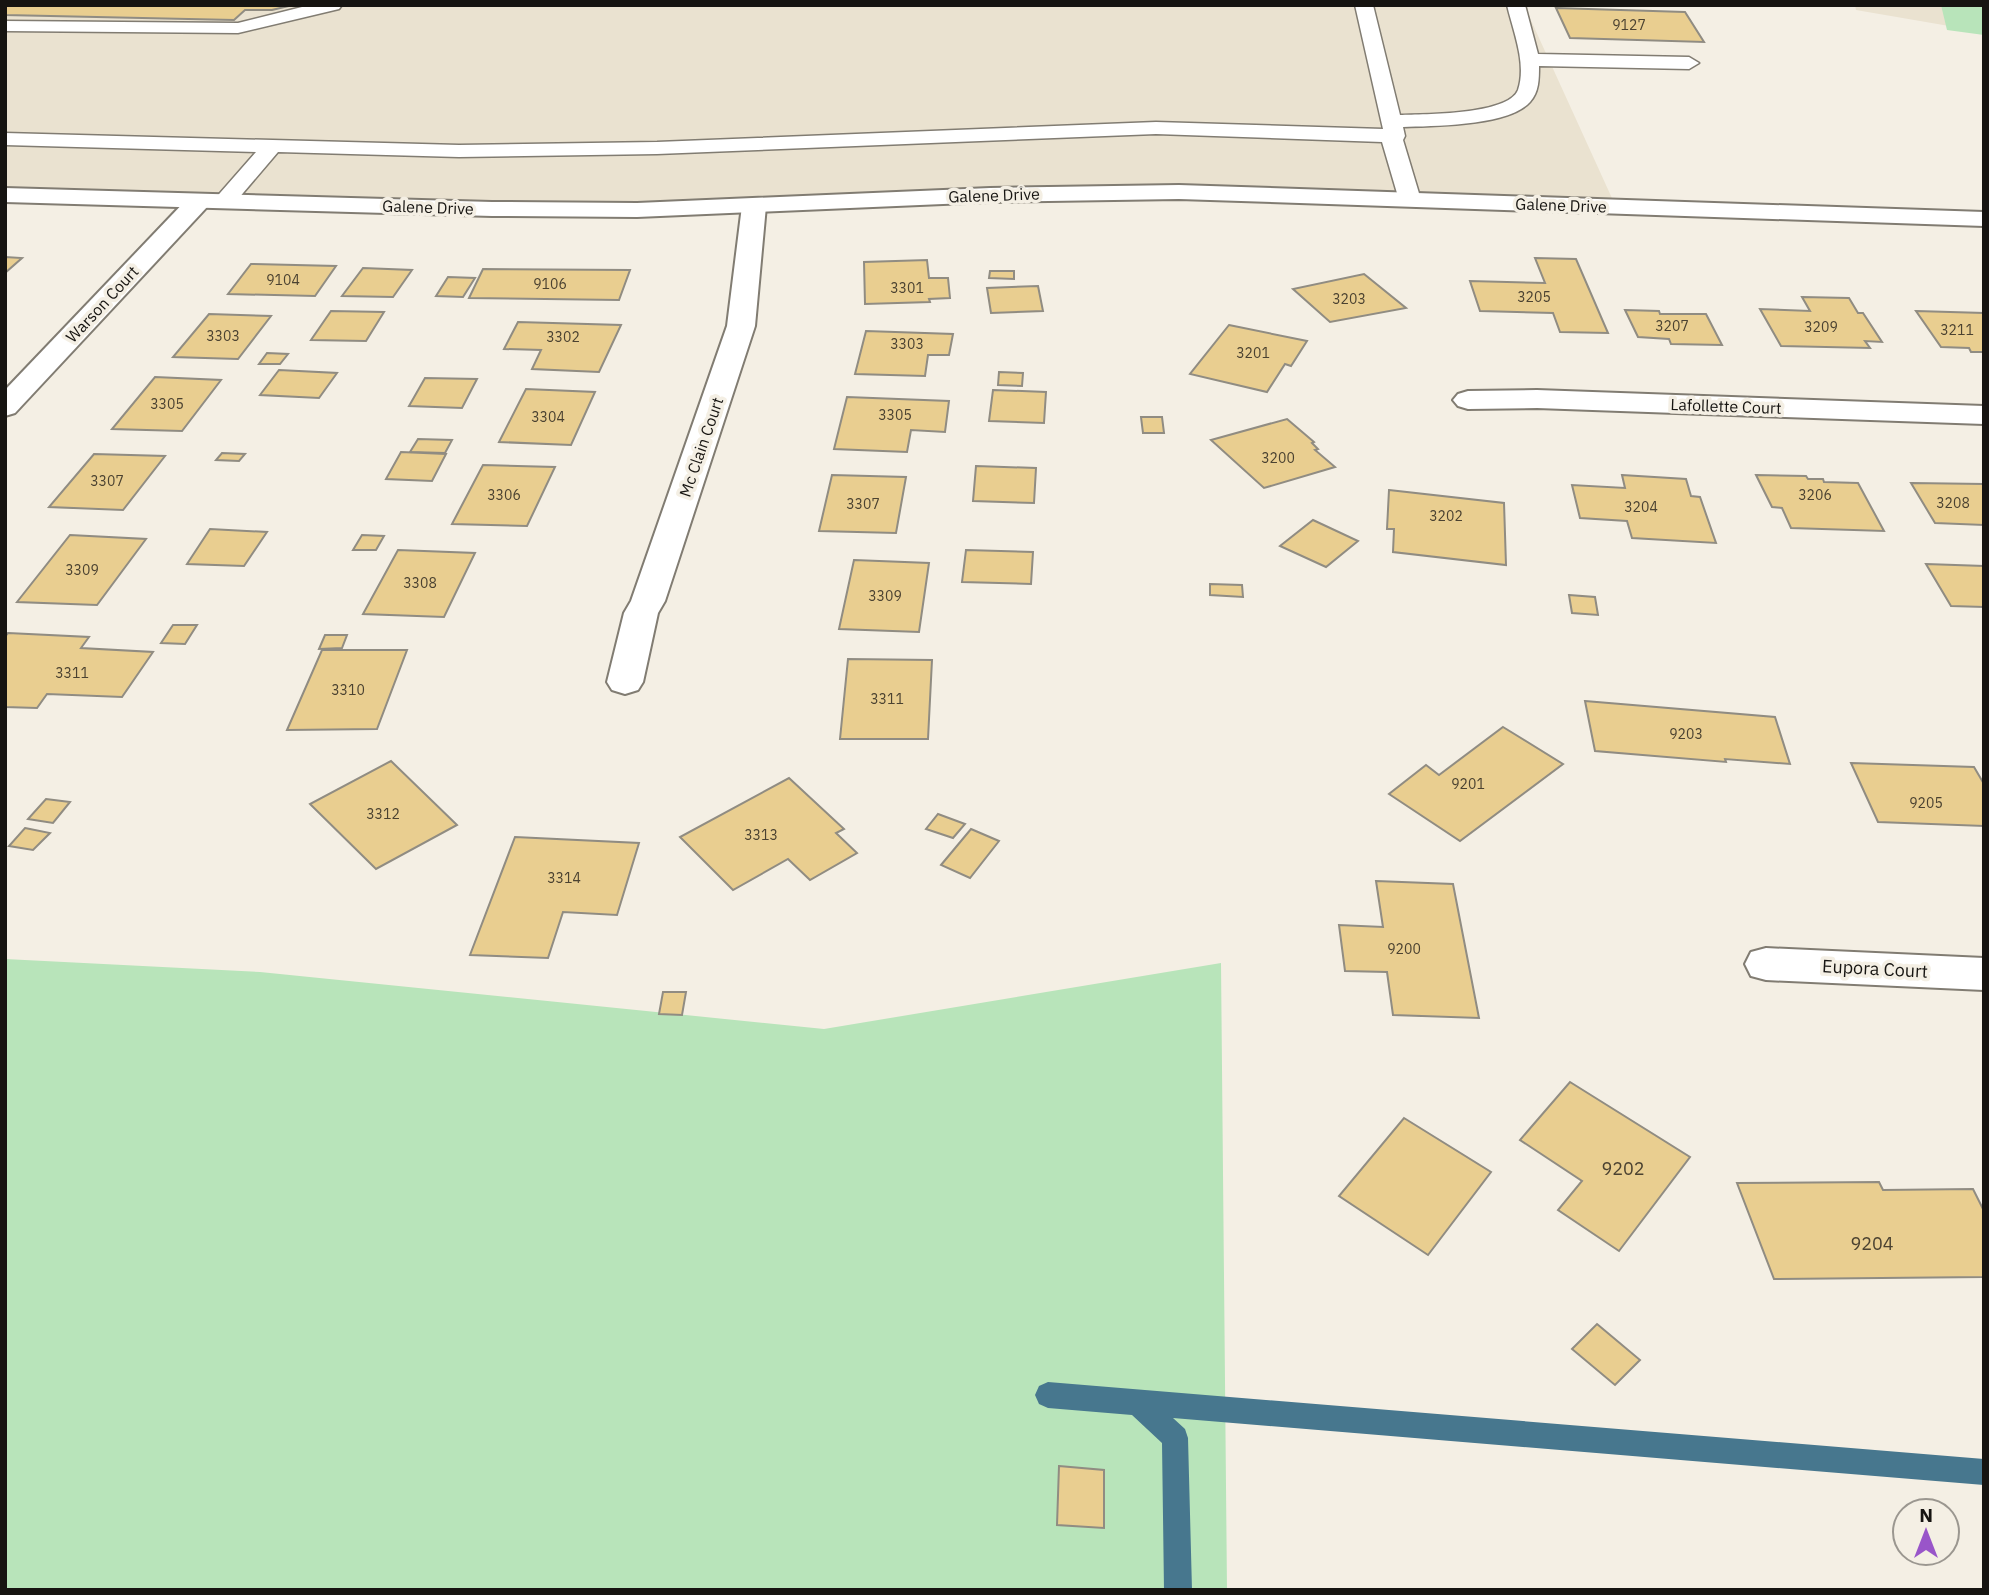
<svg xmlns="http://www.w3.org/2000/svg" width="1989" height="1595" viewBox="0 0 1989 1595" font-family="'IBM Plex Sans',sans-serif">
  <style>
    .built { fill: #eae2d0 }
    .green { fill: #b8e4ba }
    .lines { fill: none; stroke-linecap: round; stroke-linejoin: round }
    .stream { fill: #47778e; fill-rule: evenodd }
    .building { fill: #e9ce90; stroke: #908c82; stroke-width: 2 }
    .service-casing { stroke: #817c72; stroke-width: 3 }
    .minor-casing { stroke: #817c72; stroke-width: 4 }
    .tertiary-casing { stroke: #817c72; stroke-width: 4 }
    .service { fill: #fff; fill-rule: evenodd }
    .minor { fill: #fff; fill-rule: evenodd }
    .tertiary { fill: #fff; fill-rule: evenodd }
    .labels { text-anchor: middle; stroke-width: 7; stroke-linejoin: round; paint-order: stroke }
    .number-label { font-size: 14px; fill: #4b4231 }
    .far-street-label { font-size: 16px; fill: #161411; stroke: #f4efe4 }
    .street-label { font-size: 18px; fill: #161411; stroke: #f4efe4 }
    .near-number-label { font-size: 18px; fill: #4b4231 }
  </style>
  <rect width="100%" height="100%" fill="#f4efe4"/>
  <g class="built">
    <path d="M5,5h1519l92,202 -437,-15 -425,14 -749,-11z"/>
    <path d="M1855,5h129v27l-128,-22z"/>
  </g>
  <g class="green">
    <path d="M1941,5h43v30l-37,-5z"/>
    <path d="M5,959l255,13 564,57 397,-66 6,627h-1222z"/>
  </g>
  <g class="lines">
    <path class="stream" d="M1048,1382l936,77v26l-811,-67 12,11 3,9 4,152h-28l-2,-147 -30,-28 -84,-7 -9,-4 -4,-9 4,-9z"/>
  </g>
  <g class="building">
    <path d="M5,5h288l-21,5h-27l-11,10 -229,-5z"/>
    <path d="M1556,8l129,4 19,30 -134,-4z"/>
    <path d="M5,257l17,1 -17,15z"/>
    <path d="M1535,258l41,1 32,74 -48,-1 -7,-19 -73,-2 -10,-30 75,2z"/>
    <path d="M927,260l2,18h19l2,20 -21,1 1,3 -65,2 -1,-42z"/>
    <path d="M251,264l85,2 -21,30 -87,-2z"/>
    <path d="M363,268l49,2 -19,27 -51,-1z"/>
    <path d="M483,269l147,1 -11,30 -150,-2z"/>
    <path d="M990,271h24v8l-25,-1z"/>
    <path d="M1364,274l42,34 -76,14 -37,-33z"/>
    <path d="M448,277l27,1 -12,19 -27,-1z"/>
    <path d="M1038,286l5,25 -52,2 -4,-25z"/>
    <path d="M1802,297l47,1 9,15h5l19,29 -17,-1 5,7 -89,-2 -21,-37 50,2z"/>
    <path d="M1625,310l34,1 1,3h46l16,31 -51,-1 -2,-5 -31,-2z"/>
    <path d="M331,311l53,1 -18,29 -55,-1z"/>
    <path d="M1916,311l68,2v39h-13l-2,-4 -28,-1z"/>
    <path d="M209,314l62,2 -33,43 -65,-2z"/>
    <path d="M518,322l103,3 -22,47 -67,-3 9,-19 -37,-1z"/>
    <path d="M1229,325l78,16 -16,25 -6,-2 -18,28 -77,-18z"/>
    <path d="M866,331l87,3 -4,21h-21l-3,21 -70,-2z"/>
    <path d="M267,353l21,1 -8,10h-21z"/>
    <path d="M279,370l58,3 -18,25 -59,-3z"/>
    <path d="M999,372l24,1 -1,13 -24,-1z"/>
    <path d="M155,377l66,3 -39,51 -70,-2z"/>
    <path d="M425,378l52,1 -15,29 -53,-2z"/>
    <path d="M526,389l69,3 -24,53 -72,-3z"/>
    <path d="M993,390l53,2 -2,31 -55,-2z"/>
    <path d="M847,397l102,4 -4,31 -34,-2 -4,22 -73,-3z"/>
    <path d="M1141,417h21l2,16h-21z"/>
    <path d="M1287,419l27,23 -2,1 6,6 -3,1 20,17 -71,21 -53,-48z"/>
    <path d="M418,439l34,1 -7,13 -35,-1z"/>
    <path d="M401,452l45,2 -14,27 -46,-2z"/>
    <path d="M222,453l23,1 -6,7 -23,-1z"/>
    <path d="M94,454l71,2 -42,54 -74,-3z"/>
    <path d="M483,465l72,2 -28,59 -75,-2z"/>
    <path d="M976,466l60,2 -2,35 -61,-2z"/>
    <path d="M832,475l74,2 -10,56 -77,-2z"/>
    <path d="M1622,475l64,4 5,17 9,1 16,46 -84,-5 -5,-17 -47,-3 -8,-33 53,3z"/>
    <path d="M1756,475l50,1 2,3h15l1,3 34,1 26,48 -93,-3 -9,-20 -10,-1z"/>
    <path d="M1911,483l73,1v41l-49,-2z"/>
    <path d="M1389,490l115,13 2,62 -113,-13 1,-23h-7z"/>
    <path d="M1313,520l45,21 -32,26 -46,-21z"/>
    <path d="M210,529l57,3 -23,34 -57,-2z"/>
    <path d="M70,535l76,4 -49,66 -80,-3z"/>
    <path d="M362,535l22,1 -8,14h-23z"/>
    <path d="M398,550l77,3 -31,64 -81,-3z"/>
    <path d="M966,550l67,2 -2,32 -69,-2z"/>
    <path d="M854,560l75,3 -10,69 -80,-3z"/>
    <path d="M1926,564l58,2v41l-33,-1z"/>
    <path d="M1210,584l32,1 1,12 -33,-2z"/>
    <path d="M1569,595l26,2 3,18 -26,-2z"/>
    <path d="M173,625h24l-12,19 -24,-1z"/>
    <path d="M8,633l81,4 -8,11 72,4 -31,45 -75,-3 -10,14 -32,-1v-70z"/>
    <path d="M325,635h22l-5,13 -23,1z"/>
    <path d="M322,650h85l-30,79 -90,1z"/>
    <path d="M848,659l84,1 -4,79h-88z"/>
    <path d="M1585,701l190,16 15,47 -65,-5 1,3 -131,-11z"/>
    <path d="M1503,727l60,37 -103,77 -71,-47 37,-29 13,10z"/>
    <path d="M391,761l66,64 -81,44 -66,-65z"/>
    <path d="M1851,763l123,4 10,17v42l-106,-4z"/>
    <path d="M789,778l55,51 -8,4 21,20 -47,27 -22,-21 -55,31 -53,-53z"/>
    <path d="M46,799l24,3 -17,21 -25,-4z"/>
    <path d="M938,814l27,10 -12,14 -27,-9z"/>
    <path d="M25,828l25,5 -17,17 -24,-4z"/>
    <path d="M971,829l28,12 -29,37 -29,-13z"/>
    <path d="M515,837l124,6 -22,72 -54,-3 -15,46 -78,-3z"/>
    <path d="M1376,881l77,3 26,134 -86,-3 -6,-43 -42,-1 -6,-46 44,2z"/>
    <path d="M663,992h23l-4,23 -23,-1z"/>
    <path d="M1570,1082l120,75 -71,94 -61,-41 24,-29 -62,-41z"/>
    <path d="M1404,1118l87,54 -63,83 -89,-59z"/>
    <path d="M1879,1182l4,8 90,-1 11,22v66l-210,2 -37,-96z"/>
    <path d="M1597,1324l43,36 -25,25 -43,-36z"/>
    <path d="M1059,1466l45,4v58l-47,-3z"/>
  </g>
  <g class="lines">
    <g class="service-casing">
      <g id="service">
        <path d="M310,5h32l-3,4 -101,24 -233,-2v-10l233,2z"/>
        <path d="M1355,5h18l27,110c24,-1 108,0 118,-25 9,-27 -5,-59 -11,-85h18l13,49 151,3 10,6 -10,6 -150,-3c0,13 0,26 -9,36 -21,24 -96,24 -127,25l2,9 -2,4 18,60 -3,5h-16l-3,-5 -17,-58 -226,-8 -499,20 -198,3 -181,-5 -46,54h-16l-3,-5 43,-49 -251,-7v-12l454,12 198,-3 499,-20 227,7z"/>
      </g>
    </g>
    <g class="minor-casing">
      <g id="minor">
        <path d="M199,194l9,2 3,5 -3,5 -193,207 -10,3v-26l185,-194z"/>
        <path d="M754,199l9,2 3,5 -11,120 -90,275 -7,12 -15,69 -5,8 -13,4 -13,-4 -5,-8 17,-69 7,-12 96,-275 15,-120 3,-5z"/>
        <path d="M1537,390l447,16v18l-447,-16 -69,1 -10,-3 -5,-6 5,-6 10,-3z"/>
        <path d="M1766,948l218,10v32l-218,-10 -15,-4 -6,-12 6,-12z"/>
      </g>
    </g>
    <g class="tertiary-casing">
      <path id="tertiary" d="M1179,185l805,27v14l-805,-27 -189,3 -353,15 -145,-1 -487,-14v-14l487,14 145,1 353,-15z"/>
    </g>
    <use href="#service" class="service"/>
    <use href="#minor" class="minor"/>
    <use href="#tertiary" class="tertiary"/>
  </g>
  <g class="labels">
    <g class="number-label">
      <text x="1629" y="30">9127</text>
      <text x="283" y="285">9104</text>
      <text x="550" y="289">9106</text>
      <text x="907" y="293">3301</text>
      <text x="1534" y="302">3205</text>
      <text x="1349" y="304">3203</text>
      <text x="1672" y="331">3207</text>
      <text x="1821" y="332">3209</text>
      <text x="1957" y="335">3211</text>
      <text x="223" y="341">3303</text>
      <text x="563" y="342">3302</text>
      <text x="907" y="349">3303</text>
      <text x="1253" y="358">3201</text>
      <text x="167" y="409">3305</text>
      <text x="895" y="420">3305</text>
      <text x="548" y="422">3304</text>
      <text x="1278" y="463">3200</text>
      <text x="107" y="486">3307</text>
      <text x="504" y="500">3306</text>
      <text x="1815" y="500">3206</text>
      <text x="1953" y="508">3208</text>
      <text x="863" y="509">3307</text>
      <text x="1641" y="512">3204</text>
      <text x="1446" y="521">3202</text>
      <text x="82" y="575">3309</text>
      <text x="420" y="588">3308</text>
      <text x="885" y="601">3309</text>
      <text x="72" y="678">3311</text>
      <text x="348" y="695">3310</text>
      <text x="887" y="704">3311</text>
      <text x="1686" y="739">9203</text>
      <text x="1468" y="789">9201</text>
      <text x="1926" y="808">9205</text>
      <text x="383" y="819">3312</text>
      <text x="761" y="840">3313</text>
      <text x="564" y="883">3314</text>
      <text x="1404" y="954">9200</text>
    </g>
    <g class="far-street-label">
      <text transform="translate(994 195) rotate(-2)" y="6">Galene Drive</text>
      <text transform="translate(1561 205) rotate(2)" y="6">Galene Drive</text>
      <text transform="translate(428 207) rotate(2)" y="6">Galene Drive</text>
      <text transform="translate(102 304) rotate(-47)" y="6">Warson Court</text>
      <text transform="translate(1726 406) rotate(2)" y="6">Lafollette Court</text>
      <text transform="translate(701 447) rotate(-71)" y="6">Mc Clain Court</text>
    </g>
    <g class="street-label">
      <text transform="translate(1875 969) rotate(3)" y="6">Eupora Court</text>
    </g>
    <g class="near-number-label">
      <text x="1623" y="1175">9202</text>
      <text x="1872" y="1250">9204</text>
    </g>
  </g>
  <rect width="1989" height="1595" fill="none" stroke="#161411" stroke-width="14"/>
  <g transform="translate(1926 1532)"><circle r="33" fill="#f4efe4" stroke="#9b9790" stroke-width="2"/>
  <path d="M0-5L12 26L0 18L-12 26Z" fill="#9955c9"/>
  <text y="-10" font-size="19" font-weight="bold" text-anchor="middle" fill="#161411">N</text>
  </g>
</svg>
